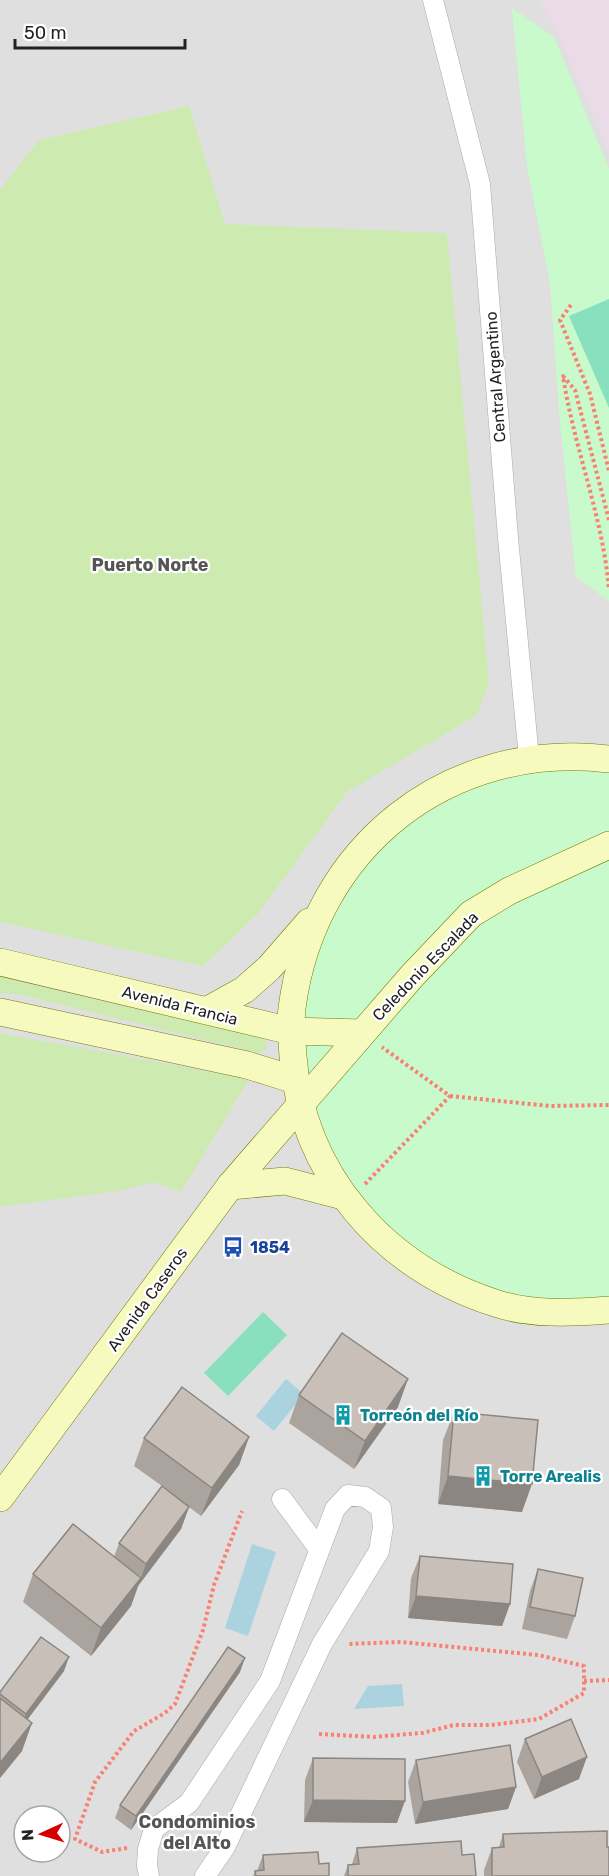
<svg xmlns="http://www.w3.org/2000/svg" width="609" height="1876" viewBox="0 0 609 1876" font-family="Rubik,sans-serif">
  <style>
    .residential { fill: #e0dfdf; fill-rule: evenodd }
    .industrial { fill: #ebdbe8 }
    .grass { fill: #cdebb0 }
    .park { fill: #c8facc }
    .pitch { fill: #88e0be }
    .water { fill: #aad3df }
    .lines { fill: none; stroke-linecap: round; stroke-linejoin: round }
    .street-casing { stroke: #a9a9a9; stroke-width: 21 }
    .secondary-casing { stroke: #707d05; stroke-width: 28 }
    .path { stroke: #fa8072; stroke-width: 4; stroke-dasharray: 3 3; stroke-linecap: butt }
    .street { stroke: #fff; stroke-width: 20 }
    .secondary { stroke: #f7fabf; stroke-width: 27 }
    .wall { fill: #aba49e }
    .shaded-wall { fill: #8b8681 }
    .building { fill: #c7bfb8; stroke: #8b8681; stroke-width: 1.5 }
    .labels { text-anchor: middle; stroke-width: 4.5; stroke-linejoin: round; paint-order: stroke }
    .street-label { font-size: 16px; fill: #222; stroke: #fff }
    .transit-label { font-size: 16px; font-weight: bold; fill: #164399; stroke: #fff; text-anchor: start }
    .culture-label { font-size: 16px; font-weight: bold; fill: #0d838f; stroke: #fff; text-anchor: start }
    .neighbourhood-label { font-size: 18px; font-weight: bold; fill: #555; stroke: #fff }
  </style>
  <rect width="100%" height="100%" fill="#f2efe9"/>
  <path class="residential" d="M0,0h609v1876h-609zM24,1816h36v36h-36z"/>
  <path class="industrial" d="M540,0h69v152l-52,-120z"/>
  <g class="grass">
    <path d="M189,106l36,118 222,9 42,449 -12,33 -130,77 -90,123 -54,51 -203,-44v-732l39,-50z"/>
    <path d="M0,974l19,8 240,55 7,5 1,6 -4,4h-8l-234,-57 -21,-2z"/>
    <path d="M0,1033l249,46 -68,113 -27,-10 -36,9 -118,16z"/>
  </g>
  <g class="park">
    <path d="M512,8l42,29 55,132v432l-33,-24 -16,-154 -10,-139 -23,-117z"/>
    <path d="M609,759v551l-42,3 -129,-33 -95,-84 -52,-165 31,-123 107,-115z"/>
  </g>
  <g class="pitch">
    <path d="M609,299v109l-40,-92z"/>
    <path d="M263,1312l24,23 -59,61 -24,-23z"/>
  </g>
  <g class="water">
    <path d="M286,1379l18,15 -30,37 -18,-15z"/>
    <path d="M252,1544l24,8 -28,84 -23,-8z"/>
    <path d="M402,1684l2,22 -50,3 14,-23z"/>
  </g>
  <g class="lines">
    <g class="street-casing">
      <g id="street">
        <path d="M433,0l47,184 28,354 21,220"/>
        <path d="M282,1499l37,50"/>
        <path d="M149,1876l-2,-11 1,-16 6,-20 35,-26 81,-122 65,-172 13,-14 17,2 16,11 2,19 -4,24 -57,93 -97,203 -20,29"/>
      </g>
    </g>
    <g class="secondary-casing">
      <g id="secondary">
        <path d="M609,759c-161,-19 -296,88 -317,249 -2,16 0,32 1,48 9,118 90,211 202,247 35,12 77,10 114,7"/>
        <path d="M0,962l291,69 71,2"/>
        <path d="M208,1010l36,-20 25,-22 40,-46"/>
        <path d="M0,1012l247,53 48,15"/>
        <path d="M230,1186l55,-5 58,15"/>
        <path d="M0,1498l230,-312 182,-210 59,-62 38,-23 100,-46"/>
      </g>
    </g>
    <g class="path">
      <path d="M571,305l-11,15 30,74 19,77"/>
      <path d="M609,520l-34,-130 -12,-14c11,72 40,141 46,214"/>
      <path d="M450,1096l100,10 59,-1"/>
      <path d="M365,1184l85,-88 -68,-49"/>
      <path d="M584,1681l25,-1"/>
      <path d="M319,1734l55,3 48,-4 32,-8h37l48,-6 45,-26v-27l-46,-11 -137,-13 -54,2"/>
      <path d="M127,1848l-25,4 -27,-13 20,-57 39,-51 31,-18 10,-9 28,-74 11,-45 28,-74"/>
    </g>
    <use href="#street" class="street"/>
    <use href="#secondary" class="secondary"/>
  </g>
  <g class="wall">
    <path d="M299,1395l99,12 -44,62 -65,-46z"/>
    <path d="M454,1412l68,100 -84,-8 5,-64z"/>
    <path d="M249,1437l-10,28 -38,51 -28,-21 16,12 -8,22 -43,57 -7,20 -40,50 -68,-54 10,-28 81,-17 5,-14 43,-57 -28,-20 10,-28z"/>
    <path d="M420,1556l90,48 -8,22 -94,-8 3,-40z"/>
    <path d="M538,1569l37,47 -8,23 -45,-10 8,-38z"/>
    <path d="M64,1671l-37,49 -5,31 -22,27v-86z"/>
    <path d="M240,1672l-109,158 -16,-12 5,-13z"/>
    <path d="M525,1739l54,40 -45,20 -17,-37z"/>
    <path d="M313,1758l84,65 -93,-1 1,-42z"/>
    <path d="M416,1760l100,27 -8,22 -93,15 -7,-42z"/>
    <path d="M503,1834l104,13 2,29h-125v-6l8,-22 7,-1z"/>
    <path d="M357,1848l105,7 14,21h-132l4,-11 4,-1z"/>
    <path d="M263,1855l56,9 10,12h-76l2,-5h2z"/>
  </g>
  <g class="shaded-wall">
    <path d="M408,1379l-10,28 -44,62 11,-28z"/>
    <path d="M249,1437l-10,28 -38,51 11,-28z"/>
    <path d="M448,1476l84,8 -10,28 -84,-8z"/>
    <path d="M189,1507l-8,22 -43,57 8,-22z"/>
    <path d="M141,1578l-10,28 -40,50 10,-28z"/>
    <path d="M416,1596l94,8 -8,22 -94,-8z"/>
    <path d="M69,1657l-5,14 -43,57 5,-14z"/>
    <path d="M245,1658l-5,14 -109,158 5,-14z"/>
    <path d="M32,1723l-10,28 -22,27v-15z"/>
    <path d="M587,1757l-8,22 -45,20 8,-22z"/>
    <path d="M516,1787l-8,22 -93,15 8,-22z"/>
    <path d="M313,1800l92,1 -8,22 -93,-1z"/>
  </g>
  <g class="building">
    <path d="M342,1333l66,46 -43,62 -66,-46z"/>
    <path d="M182,1387l67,50 -37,51 -68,-50z"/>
    <path d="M454,1412l84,8 -6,64 -84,-8z"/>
    <path d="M162,1486l27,21 -43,57 -27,-21z"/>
    <path d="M73,1524l68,54 -40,50 -68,-54z"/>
    <path d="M420,1556l93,8 -3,40 -94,-8z"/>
    <path d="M538,1569l45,9 -8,38 -45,-9z"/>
    <path d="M41,1637l28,20 -43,57 -26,-20v-2z"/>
    <path d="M228,1647l17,11 -109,158 -16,-11z"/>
    <path d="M0,1698l32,25 -32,40z"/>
    <path d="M571,1719l16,38 -45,20 -17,-38z"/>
    <path d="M510,1745l6,42 -93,15 -7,-42z"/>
    <path d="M313,1758l92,1v42l-92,-1z"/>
    <path d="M607,1831v16h2v29h-117v-28l12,-1 -1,-13z"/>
    <path d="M461,1841l1,14 12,-1 2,22h-128v-11l11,-1 -2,-16z"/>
    <path d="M318,1852l1,12 10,-1v13h-73l-1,-5 9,-1 -1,-15z"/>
  </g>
  <defs>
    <g id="bus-bare" transform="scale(1.62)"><path d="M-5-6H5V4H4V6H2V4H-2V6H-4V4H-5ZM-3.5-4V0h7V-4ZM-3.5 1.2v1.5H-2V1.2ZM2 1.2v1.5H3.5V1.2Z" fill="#1a4fb4" stroke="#fff" stroke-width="2.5" paint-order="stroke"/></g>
    <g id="building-bare" transform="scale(1.62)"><path d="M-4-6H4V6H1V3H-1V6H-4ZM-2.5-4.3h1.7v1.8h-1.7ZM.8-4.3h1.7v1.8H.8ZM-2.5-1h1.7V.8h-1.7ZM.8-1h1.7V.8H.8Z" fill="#0f9aa8" stroke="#fff" stroke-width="2.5" paint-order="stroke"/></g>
  </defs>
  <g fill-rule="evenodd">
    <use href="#bus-bare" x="233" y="1247"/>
    <use href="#building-bare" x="343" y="1415"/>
    <use href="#building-bare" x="483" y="1476"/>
  </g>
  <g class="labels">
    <g class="street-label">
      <text transform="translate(495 377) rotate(-94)" y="6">Central Argentino</text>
      <text transform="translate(425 966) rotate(-46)" y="6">Celedonio Escalada</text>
      <text transform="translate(180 1005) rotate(14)" y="6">Avenida Francia</text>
      <text transform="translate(147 1299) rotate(-54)" y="6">Avenida Caseros</text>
    </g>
    <g class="transit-label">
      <text x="250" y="1253">1854</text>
    </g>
    <g class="culture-label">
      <text x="360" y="1421">Torreón del Río</text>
      <text x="500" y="1482">Torre Arealis</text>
    </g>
    <g class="neighbourhood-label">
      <text x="150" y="571">Puerto Norte</text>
      <text x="197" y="1828">Condominios<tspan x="197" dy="21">del Alto</tspan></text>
    </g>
  </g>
  <g transform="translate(42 1834) rotate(266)"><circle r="28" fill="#ffffff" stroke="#a7a7a7" stroke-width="1.5"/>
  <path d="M0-4.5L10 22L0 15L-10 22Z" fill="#d40000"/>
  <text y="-9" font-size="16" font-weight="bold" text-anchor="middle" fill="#222222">N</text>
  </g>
  <path d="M15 39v9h170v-9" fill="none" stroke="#222222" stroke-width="3"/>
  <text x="24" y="39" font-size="18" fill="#222222" stroke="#ffffff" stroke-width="4.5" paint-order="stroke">50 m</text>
</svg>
